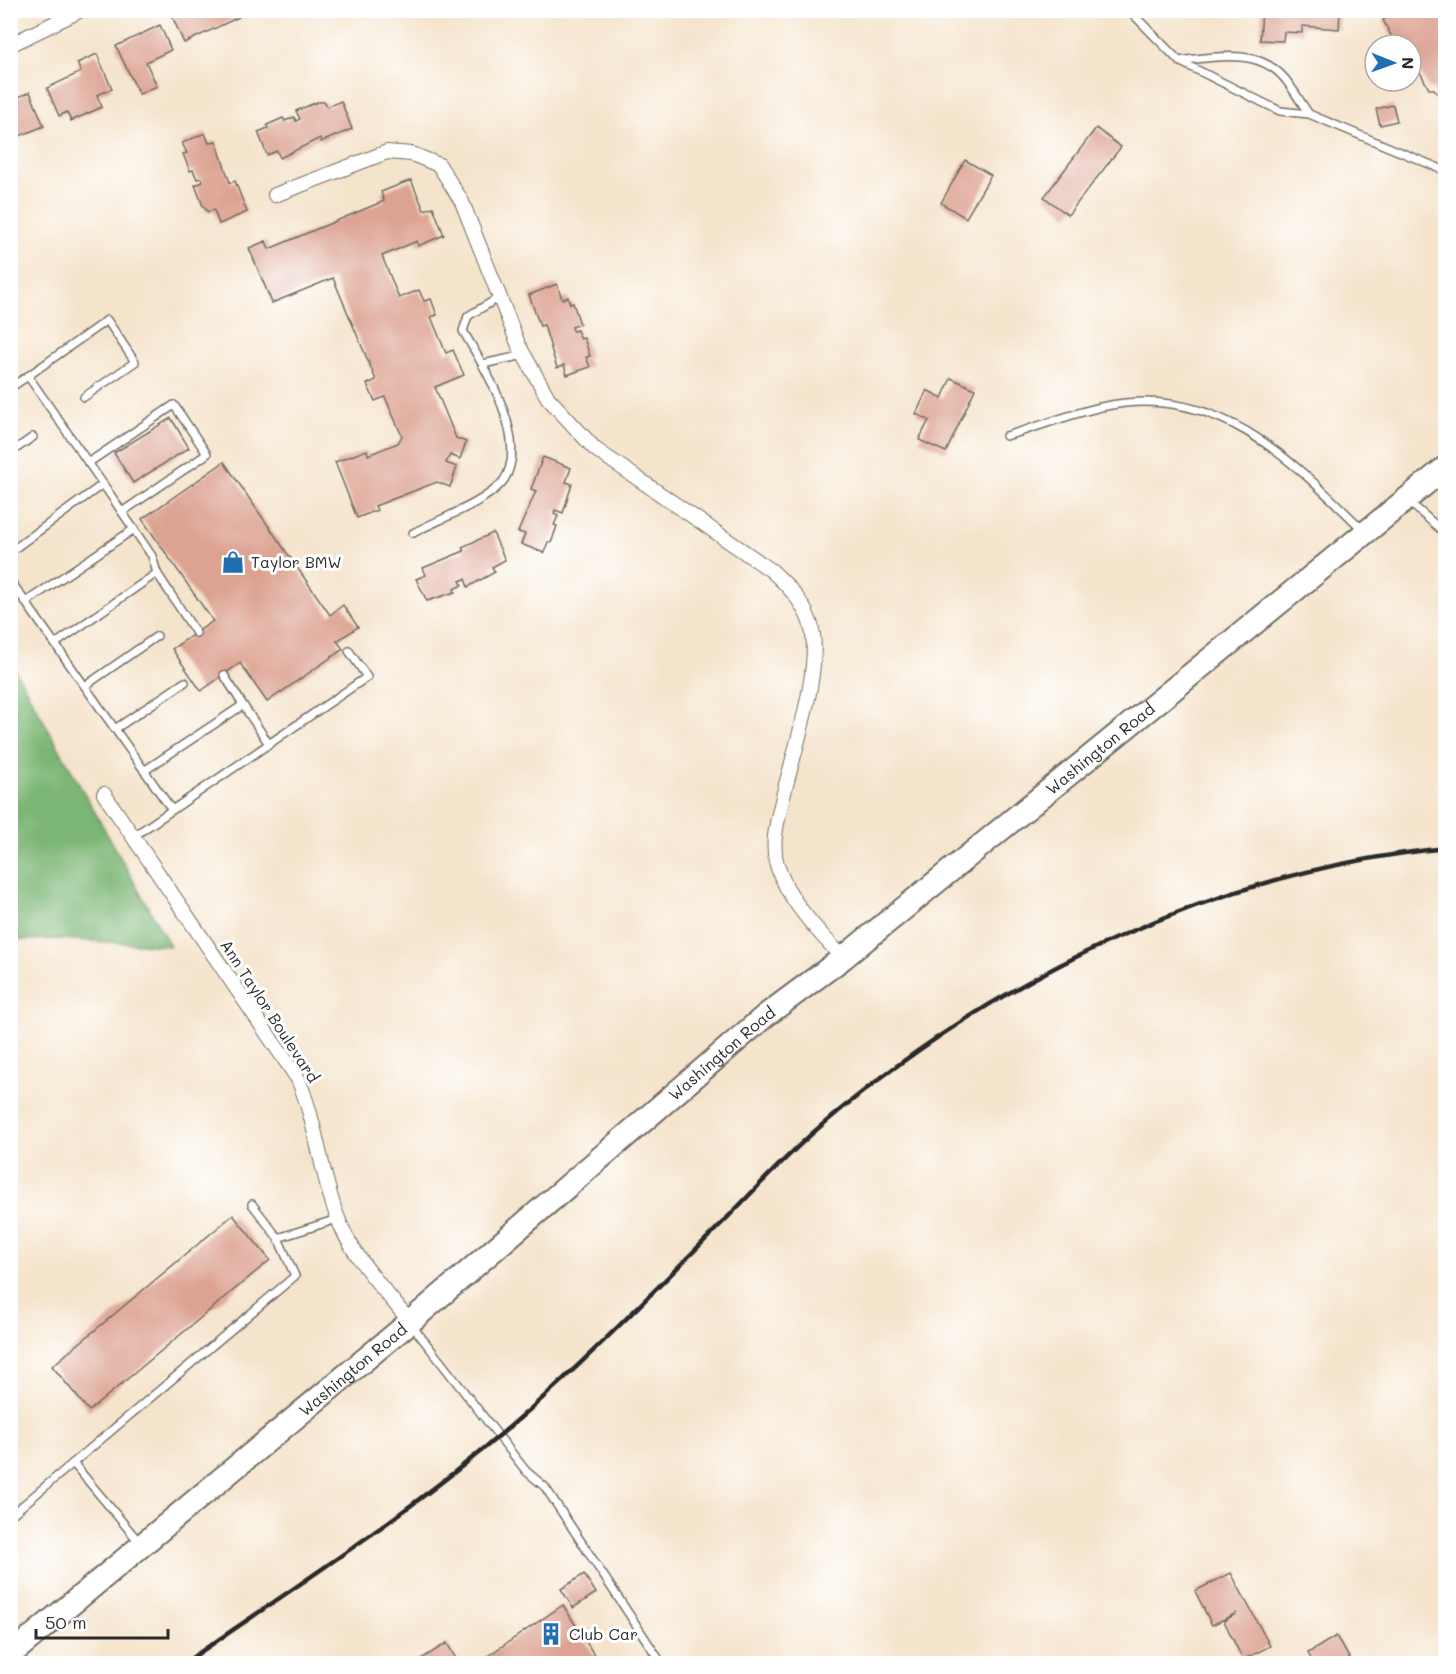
<svg xmlns="http://www.w3.org/2000/svg" width="1456" height="1674" viewBox="0 0 1456 1674" font-family="Mali,sans-serif">
  <style>
    .forest { fill: #7cb674; stroke: #547050; stroke-width: 1.5 }
    .building { fill: #dda392 }
    .lines { fill: none; stroke-linecap: round; stroke-linejoin: round }
    .service-casing { stroke: #726c63; stroke-width: 10 }
    .minor-casing { stroke: #726c63; stroke-width: 16 }
    .primary-casing { stroke: #726c63; stroke-width: 26 }
    .service { stroke: #fff; stroke-width: 7 }
    .minor { stroke: #fff; stroke-width: 14 }
    .primary { stroke: #fff; stroke-width: 22 }
    .rail { stroke: #2b2b2b; stroke-width: 4.5 }
    .labels { text-anchor: middle; stroke-width: 6; stroke-linejoin: round; paint-order: stroke }
    .poi-label { font-size: 16px; fill: #2b2b2b; stroke: #fff; text-anchor: start }
    .street-label { font-size: 16px; fill: #2b2b2b; stroke: #fff }
  </style>
  <rect width="100%" height="100%" fill="#fff"/>
  <filter id="ink" filterUnits="userSpaceOnUse"><feTurbulence type="fractalNoise" baseFrequency=".0167" numOctaves="2"/><feDisplacementMap in="SourceGraphic" scale="12" xChannelSelector="R" yChannelSelector="G"/><feConvolveMatrix kernelMatrix="1 2 1 2 8 2 1 2 1" color-interpolation-filters="sRGB"/></filter>
  <filter id="wash" filterUnits="userSpaceOnUse"><feTurbulence type="fractalNoise" baseFrequency=".008" numOctaves="4" result="noise"/><feDisplacementMap in="SourceGraphic" scale="24" xChannelSelector="R" yChannelSelector="G"/><feGaussianBlur stdDeviation="1.35" result="paint"/><feColorMatrix in="noise" values="0 0 0 0 0 0 0 0 0 0 0 0 0 0 0 0 0 1.4 0 .05"/><feComposite in="paint" operator="in"/></filter>
  <g filter="url(#wash)">
    <rect width="100%" height="100%" fill="#f5e4cc"/>
    <path class="forest" d="M11,665l9,14 150,267 -110,-7 -49,1z"/>
    <g id="blocks">
      <g class="building">
        <path d="M183,10h52l4,7 -55,26 -12,-27z"/>
        <path d="M1262,10h78l-1,19 -37,-3v7l-18,-1 -1,9 -23,-1z"/>
        <path d="M1382,10h64v91h-3l-9,-12h-5l-18,-34v-10h-15l-13,-25 3,-2z"/>
        <path d="M160,25l11,25 -25,12 11,24 -18,8 -23,-48z"/>
        <path d="M97,54l15,35 -15,6 5,12 -31,14 -4,-9 -8,4 -12,-28 34,-16 -4,-9z"/>
        <path d="M30,92l14,34 -34,14v-32l6,-2 -3,-7z"/>
        <path d="M341,101l11,28 -31,13 -1,-4 -40,20 -3,-7 -10,4 -9,-23 10,-4 -1,-3 16,-7 2,3 9,-4 2,4 4,-2 -4,-8 21,-9h8l2,5z"/>
        <path d="M1393,105l4,16 -17,4 -4,-16z"/>
        <path d="M1096,128l25,19 -53,68 -24,-18z"/>
        <path d="M205,133l4,10 7,-2 14,42 5,-2 12,31 -28,12 -5,-14 -6,2 -5,-6 -8,-21 8,-3 -2,-4 -4,1 -4,-9 -3,1 -7,-17 4,-1 -5,-10z"/>
        <path d="M965,160l26,15 -25,43 -25,-15z"/>
        <path d="M411,180l13,30 9,-3 11,28 -26,11 -1,-5 -35,15 17,42 20,-8 5,11 7,-2 6,16 -6,2 15,36 7,-3 11,25 -29,12 21,51 10,4 -6,17 -10,-4 -4,8 11,4 -7,20 -13,-5 -62,24 2,4 -20,8 -22,-56 32,-12 1,5 30,-12 4,-7 -17,-39 -10,4 -8,-17 9,-4 -43,-102 -61,25 -23,-55 17,-7 3,8 115,-48 -3,-9z"/>
        <path d="M557,284l5,15 6,-2 2,7 3,-1 7,21 -8,3 1,4 4,-1 4,9 3,-1 6,18 -4,1 4,10 -23,8 -3,-10 -7,3 -13,-43 -4,1 -11,-31z"/>
        <path d="M951,378l24,11 -29,63 -27,-12 10,-20 -13,-6 11,-24 15,8z"/>
        <path d="M171,418l18,30 -56,35 -19,-30z"/>
        <path d="M543,457l28,11 -5,14 6,2 -9,29 -8,-3 -1,4 4,2 -4,9 3,1 -6,17 -3,-1 -4,11 -23,-9 4,-10 -7,-2 18,-41 -5,-2z"/>
        <path d="M224,462l106,153 13,-10 15,22 -21,14 6,8 -76,53 -27,-39 -39,28 -29,-42 41,-28 -71,-102z"/>
        <path d="M493,533l12,27 -13,7 3,5 -27,15 -3,-8 -5,2 2,4 -8,4 1,3 -28,9 -11,-22 10,-4 -3,-7 41,-17 -2,-4z"/>
        <path d="M233,1215l37,45 -181,151 -37,-45z"/>
        <path d="M1231,1573l39,73 -27,14 -19,-39 13,-8 -25,12 -17,-34z"/>
        <path d="M584,1574l12,19 -23,15 -12,-19z"/>
        <path d="M563,1605l37,59h-124z"/>
        <path d="M1336,1636l17,28h-39l-6,-11z"/>
        <path d="M447,1643l12,21h-46z"/>
      </g>
    </g>
  </g>
  <g filter="url(#ink)">
    <use href="#blocks" fill-opacity="0" stroke="#726c63" stroke-width="1.5"/>
    <g class="lines">
      <g class="service-casing">
        <g id="service">
          <path d="M1129,10l50,51 101,50 29,3 137,57"/>
          <path d="M1179,61c35,-4 80,-14 106,18 9,11 16,24 24,35"/>
          <path d="M483,364l41,-9"/>
          <path d="M28,376l79,-56 28,42 -51,35"/>
          <path d="M10,388l18,-12 75,108 -93,68"/>
          <path d="M1006,436c32,-9 69,-24 100,-30 111,-23 186,54 258,125"/>
          <path d="M10,453l23,-16"/>
          <path d="M88,463l86,-58 33,49 -85,58"/>
          <path d="M1409,502l37,32"/>
          <path d="M413,533c24,-13 75,-31 91,-53 26,-40 -20,-114 -41,-149l5,-15 32,-19"/>
          <path d="M157,573l39,60"/>
          <path d="M10,580l162,230"/>
          <path d="M26,602l108,-73"/>
          <path d="M55,644l102,-71 -5,-17 -49,-72"/>
          <path d="M224,675l19,30"/>
          <path d="M85,686l72,-50"/>
          <path d="M115,729l70,-47"/>
          <path d="M144,771l99,-66 26,39"/>
          <path d="M134,836l233,-159 -18,-26"/>
          <path d="M278,1238l59,-19"/>
          <path d="M411,1324l115,147 19,16 117,177"/>
          <path d="M73,1463l222,-187 -17,-38 -26,-34"/>
          <path d="M10,1516l63,-53 67,80"/>
        </g>
      </g>
      <g class="minor-casing">
        <g id="minor">
          <path d="M10,45l71,-35"/>
          <path d="M275,195l112,-43 25,2 27,11 23,37 57,144 29,52 47,51 177,122c16,15 30,29 38,51 15,41 -18,135 -28,179 -5,21 -11,43 -5,64 11,36 41,66 66,93"/>
          <path d="M104,794l194,285c19,45 22,92 39,137 14,40 48,74 73,106"/>
        </g>
      </g>
      <g class="primary-casing">
        <g id="primary">
          <path id="s1" d="M10,1655l400,-333 355,-306 78,-58 603,-491"/>
        </g>
      </g>
      <use href="#service" class="service"/>
      <use href="#minor" class="minor"/>
      <use href="#primary" class="primary"/>
      <path class="rail" d="M183,1664c112,-77 227,-151 330,-240 72,-62 138,-130 205,-197 34,-34 67,-71 104,-102 175,-149 394,-254 624,-277"/>
    </g>
  </g>
  <defs>
    <g id="shop-bare" transform="scale(1.8)"><path d="M-5-2.5h2.3a2.7 3.5 0 0 1 5.4 0H5L5.5 6h-11ZM-1.5-2.5h3a1.5 2.3 0 0 0-3 0Z" fill="#1f6fb2" stroke="#fff" stroke-width="2.5" paint-order="stroke"/></g>
    <g id="building-bare" transform="scale(1.8)"><path d="M-4-6H4V6H1V3H-1V6H-4ZM-2.5-4.3h1.7v1.8h-1.7ZM.8-4.3h1.7v1.8H.8ZM-2.5-1h1.7V.8h-1.7ZM.8-1h1.7V.8H.8Z" fill="#1f6fb2" stroke="#fff" stroke-width="2.5" paint-order="stroke"/></g>
  </defs>
  <g fill-rule="evenodd">
    <use href="#shop-bare" x="233" y="562"/>
    <use href="#building-bare" x="551" y="1634"/>
  </g>
  <g class="labels">
    <g class="poi-label">
      <text x="251" y="568">Taylor BMW</text>
      <text x="569" y="1640">Club Car</text>
    </g>
    <g class="street-label">
      <text dy="6" stroke="none"><textPath href="#s1" startOffset="1418">Washington Road</textPath></text>
      <text transform="translate(270 1011) rotate(57)" y="6">Ann Taylor Boulevard</text>
      <text dy="6" stroke="none"><textPath href="#s1" startOffset="932">Washington Road</textPath></text>
      <text dy="6" stroke="none"><textPath href="#s1" startOffset="446">Washington Road</textPath></text>
    </g>
  </g>
  <rect width="1456" height="1674" fill="none" stroke="#fff" stroke-width="36"/>
  <g transform="translate(1393 63) rotate(91)"><circle r="28" fill="#ffffff" stroke="#aaaaaa" stroke-width="1.5"/>
  <path d="M0-4.5L10 22L0 15L-10 22Z" fill="#1f6fb2"/>
  <text y="-9" font-size="16" font-weight="bold" text-anchor="middle" fill="#2b2b2b">N</text>
  </g>
  <path d="M36 1629v9h132v-9" fill="none" stroke="#2b2b2b" stroke-width="3"/>
  <text x="45" y="1629" font-size="18" fill="#2b2b2b" stroke="#ffffff" stroke-width="4.5" paint-order="stroke">50 m</text>
</svg>
